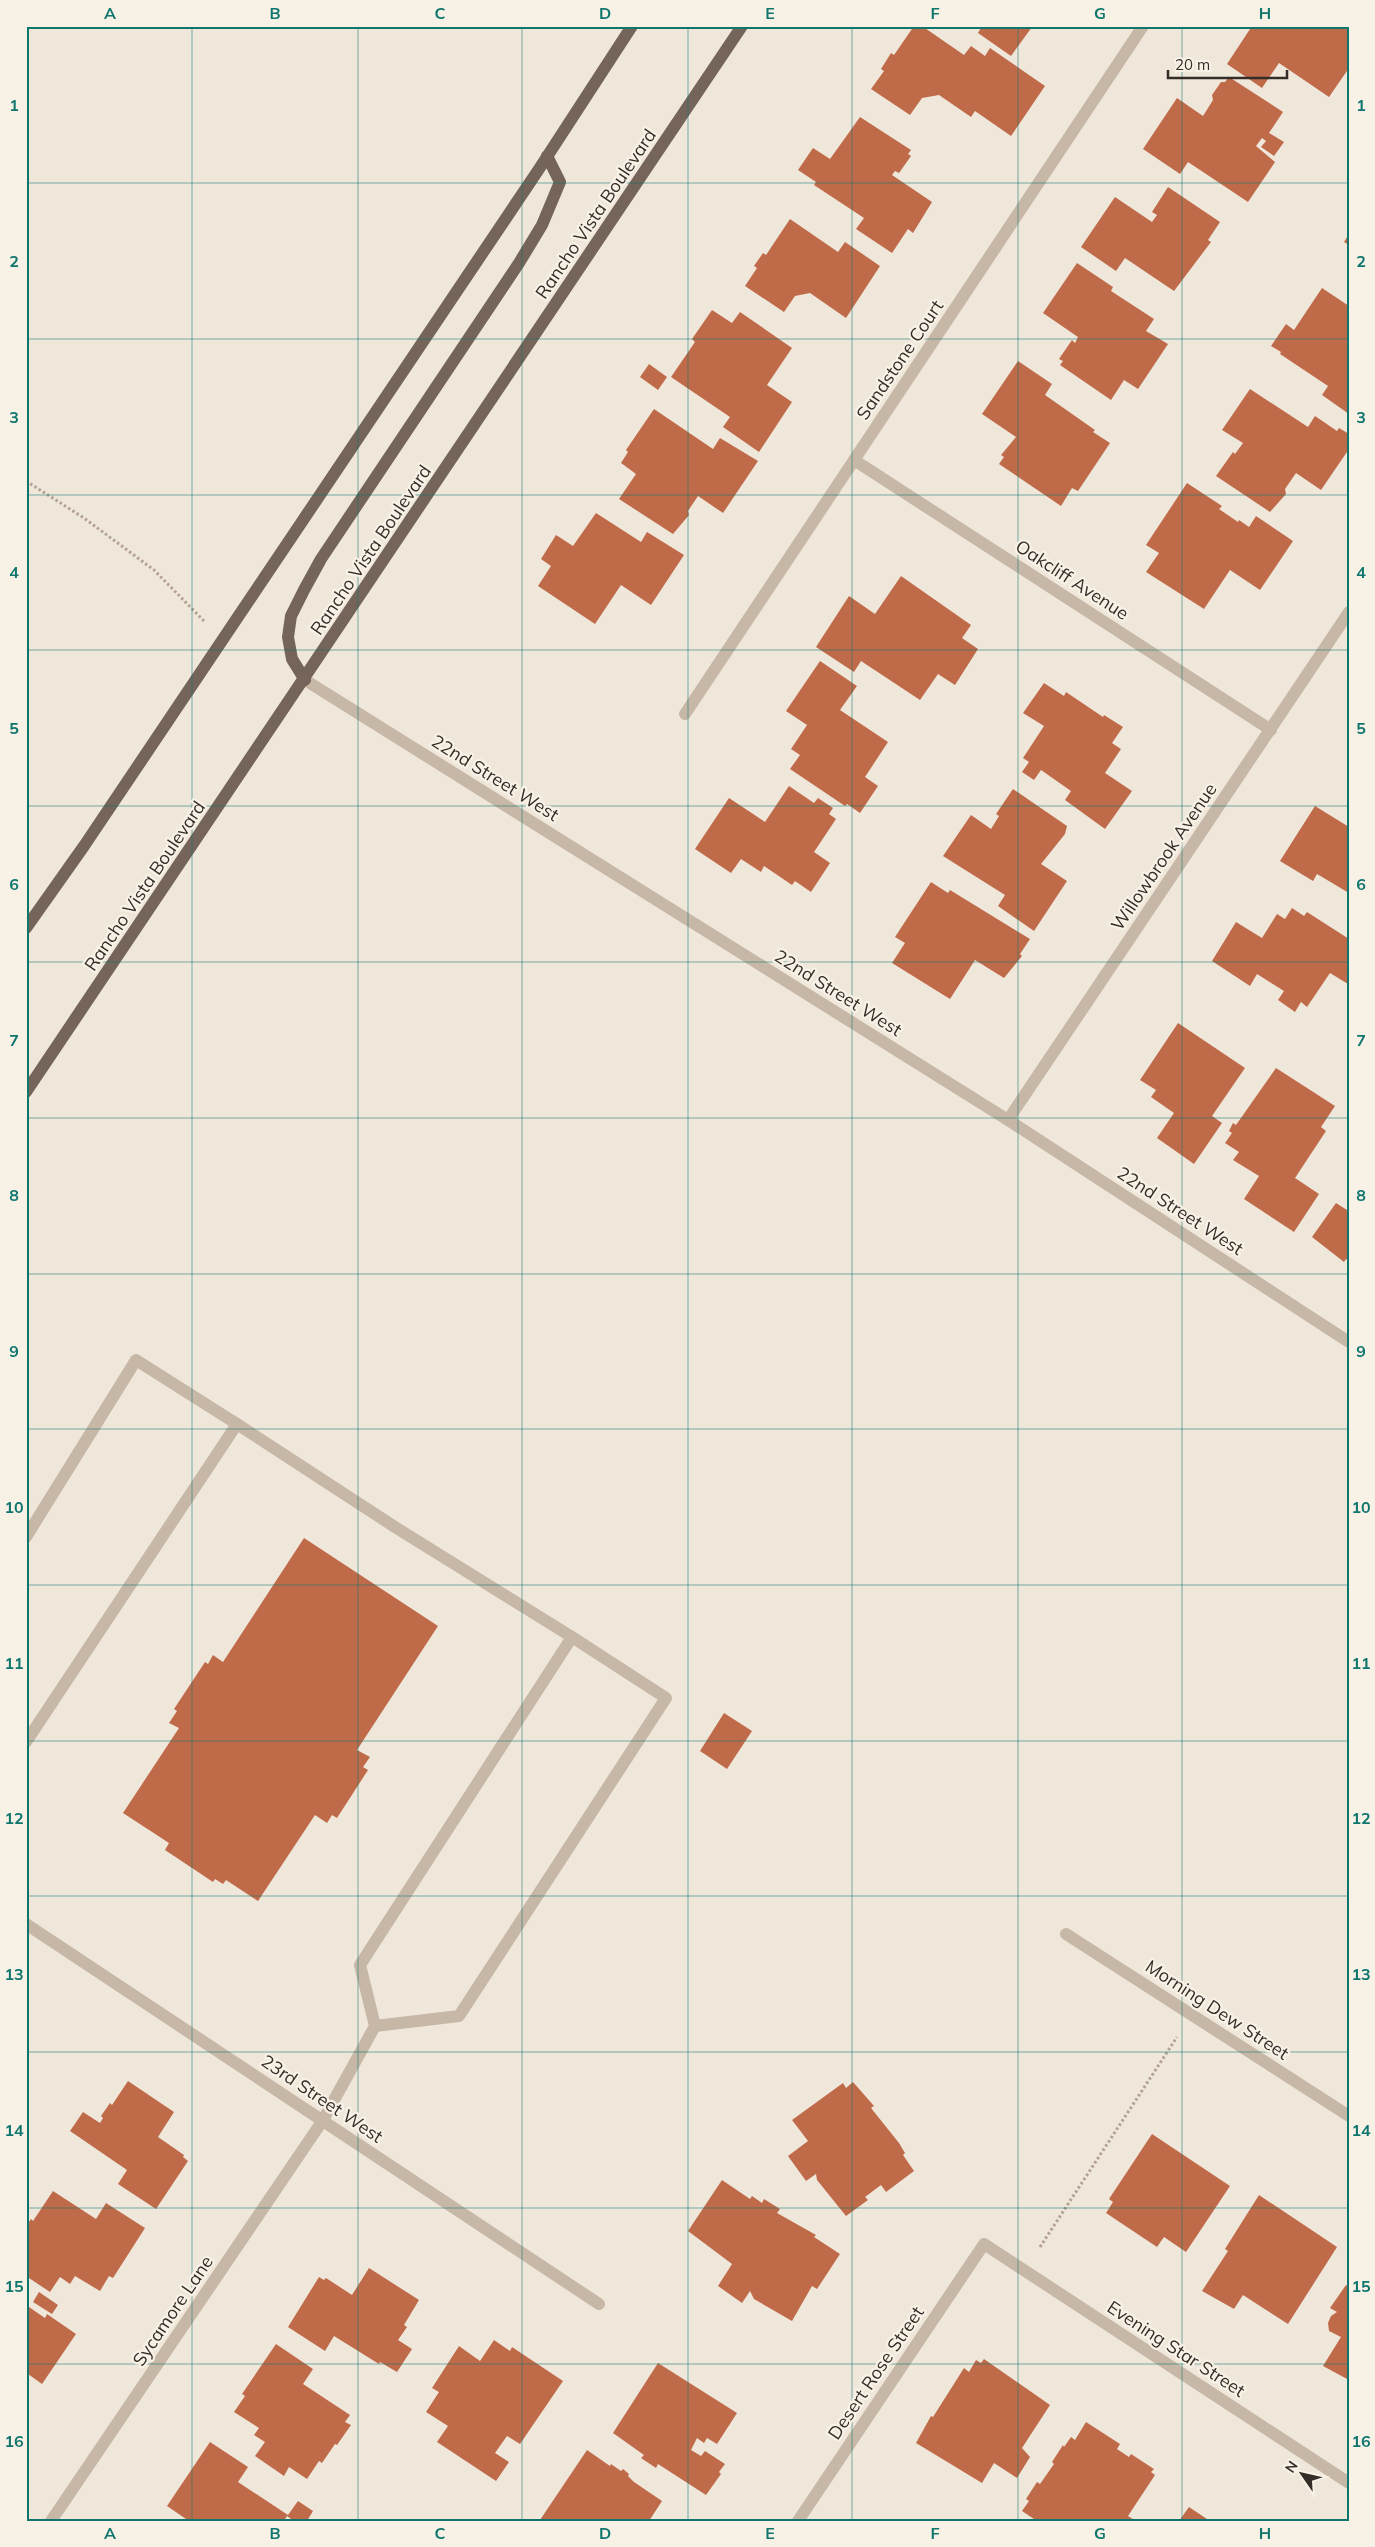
<svg xmlns="http://www.w3.org/2000/svg" width="1375" height="2547" viewBox="0 0 1375 2547" font-family="Mulish,sans-serif">
  <style>
    .building { fill: #bf6b4a }
    .lines { fill: none; stroke-linecap: round; stroke-linejoin: round }
    .path { stroke: #b3a192; stroke-width: 3; stroke-dasharray: 2.5 2.5; stroke-linecap: butt }
    .minor { stroke: #c7b7a7; stroke-width: 12 }
    .major { stroke: #756459; stroke-width: 12 }
    .grid { fill: none; stroke: #0f766e; stroke-width: 1; stroke-opacity: 0.55 }
    .labels { text-anchor: middle; stroke-width: 4.5; stroke-linejoin: round; paint-order: stroke }
    .street-label { font-size: 18px; fill: #342c27; stroke: #f8f1e6 }
    .neatline { fill: none; stroke: #0f766e; stroke-width: 2 }
    .grid-label { font-size: 16px; text-anchor: middle; font-weight: bold; fill: #0f766e }
  </style>
  <rect width="100%" height="100%" fill="#f0e7db"/>
  <g class="building">
    <path d="M914,26h8l42,29 7,-9 14,10 5,-8 55,38 -34,50 -36,-25 -4,6 -32,-22 -17,3 -12,17 -39,-26 13,-18 -3,-2 10,-16 3,2z"/>
    <path d="M982,26h49l1,1 -21,29 -33,-23z"/>
    <path d="M1252,26h97v42l-20,29 -50,-34 -17,25 -35,-24z"/>
    <path d="M1229,77l54,35 -14,21 15,9 -10,14 -13,-9 5,-6 -4,-3 -6,8 19,16 -27,40 -60,-40 -8,12 -37,-25 34,-51 26,18 10,-16 -1,-5 9,-13h4z"/>
    <path d="M860,117l51,33 -3,4 3,2 -12,17 -4,-2 -3,4 40,27 -19,31 -5,-4 -16,24 -36,-24 8,-11 -50,-33 2,-3 -18,-12 15,-22 17,11z"/>
    <path d="M1168,187l52,35 -12,18 3,2 -37,49 -49,-33 -9,13 -35,-24 34,-50 37,25 5,-7 -5,-3z"/>
    <path d="M790,219l48,33 7,-10 35,24 -34,52 -36,-25 -15,3 -11,16 -39,-26 12,-18 -3,-2 9,-13 3,2z"/>
    <path d="M1349,234v11l-5,-3z"/>
    <path d="M1077,263l36,24 -2,4 43,28 -8,12 22,13 -30,45 -14,-9 -13,20 -51,-35 3,-4 -4,-2 13,-19 3,3 3,-6 -35,-24z"/>
    <path d="M1322,288l27,18v108l-27,-19 6,-9 -48,-32 1,-2 -10,-6 15,-22 8,6z"/>
    <path d="M712,310l20,13 8,-11 52,36 -25,37 25,17 -33,50 -36,-25 7,-10 -59,-40 24,-35 -3,-3z"/>
    <path d="M1018,361l34,23 -7,11 50,35 -2,2 17,11 -32,48 -6,-3 -11,18 -62,-42 5,-7 -3,-2 15,-18 -34,-23z"/>
    <path d="M649,364l18,13 -9,13 -18,-13z"/>
    <path d="M1250,389l58,38 7,-11 22,15 2,-3 10,6v15l-28,41 -25,-17 -11,16 1,5 -16,18 -54,-36 17,-24 2,2 8,-11 -21,-13z"/>
    <path d="M654,409l59,40 7,-11 38,23 -35,52 -25,-17 -10,15 1,4 -16,19 -54,-35 17,-25 -15,-11 7,-11 -2,-2z"/>
    <path d="M1187,483l35,23 -3,3 19,13 1,-2 10,7 7,-11 37,25 -33,49 -30,-20 -26,39 -58,-37 13,-19 -13,-8z"/>
    <path d="M596,513l45,29 6,-10 37,23 -33,50 -30,-20 -26,39 -57,-38 13,-20 -10,-7 15,-24 17,11z"/>
    <path d="M901,576l70,49 -9,13 16,11 -23,36 -17,-11 -18,26 -59,-39 -7,11 -38,-25 33,-51 26,18z"/>
    <path d="M820,661l37,25 -17,24 48,32 -23,35 13,9 -18,27 -13,-9 -2,2 -55,-37 10,-14 -9,-6 16,-24 -21,-14z"/>
    <path d="M1044,683l20,13 2,-4 37,25 1,-2 19,12 -11,16 9,6 -16,24 27,18 -27,38 -40,-29 6,-9 -30,-21 -7,10 -12,-8 7,-10 -6,-4 21,-32 -21,-13z"/>
    <path d="M789,786l25,17 4,-5 15,10 -4,6 7,5 -22,33 16,11 -19,29 -16,-11 -3,4 -28,-19 -3,6 -20,-13 -10,14 -36,-24 34,-51 36,24z"/>
    <path d="M1013,789l54,37 -2,8 -24,30 26,17 -33,50 -36,-25 7,-11 -62,-39 28,-41 20,14 8,-13 -3,-2z"/>
    <path d="M1315,806l34,21v66l-32,-19 -4,7 -33,-20z"/>
    <path d="M931,882l17,11 2,-3 80,49 -10,15 2,2 -18,22 -29,-18 -25,39 -58,-36 13,-20 -10,-6z"/>
    <path d="M1292,908l12,8 3,-4 42,27 -1,45 -18,-11 -23,34 -6,-5 -6,10 -17,-12 6,-9 -27,-17 -7,12 -38,-25 24,-39 26,16 15,-24 8,5z"/>
    <path d="M1178,1023l67,45 -33,48 10,7 -28,41 -37,-26 17,-25 -23,-16 5,-7 -16,-10z"/>
    <path d="M1276,1068l59,38 -14,21 5,4 -31,47 24,16 -25,38 -50,-33 15,-23 -26,-16 6,-8 -14,-9 7,-10 -3,-2 4,-8 3,2z"/>
    <path d="M1336,1203l11,7 2,-2v53l-3,-2 -2,3 -32,-25z"/>
    <path d="M304,1538l134,88 -81,124 13,7 -7,10 5,3 -31,48 -5,-3 -5,8 -12,-8 -57,86 -32,-21 -3,4 -8,-5 -2,3 -48,-32 4,-7 -46,-30 56,-85 -10,-5 8,-12 -3,-2 31,-47 3,2 5,-9 10,7z"/>
    <path d="M724,1713l28,18 -25,38 -27,-18z"/>
    <path d="M128,2081l46,31 -16,25 26,18 -1,2 5,4 -32,48 -38,-25 9,-14 -57,-39 13,-19 17,11 3,-5 -2,-2 9,-13 2,2z"/>
    <path d="M853,2082l21,24 -3,2 28,35 6,10 -2,2 11,16 -28,21 -5,-7 -16,12 3,3 -22,16 -29,-36 -1,-6 -10,7 -18,-25 20,-15 -16,-21 51,-37 3,5z"/>
    <path d="M1152,2134l78,52 -44,66 -22,-15 -7,10 -51,-34 7,-11 -4,-3z"/>
    <path d="M722,2180l28,19 2,-3 10,7 2,-4 16,10 -3,4 39,22 -2,2 26,17 -23,35 -5,-3 -20,35 -38,-22 -4,-8 -8,12 -24,-17 14,-22 -44,-33z"/>
    <path d="M53,2191l43,28 10,-16 39,25 -32,50 -4,-2 -9,15 -25,-15 -5,8 -10,-7 -10,15 -24,-16v-50l5,-7 2,2z"/>
    <path d="M1259,2195l78,52 -49,77 -45,-29 -9,14 -32,-18 26,-40 -3,-2z"/>
    <path d="M369,2268l50,32 -15,25 3,2 -9,13 14,9 -15,23 -17,-10 -1,2 -45,-28 -9,15 -37,-24 31,-50 5,3 2,-2 26,17z"/>
    <path d="M1346,2285l3,2v93l-26,-14 18,-29 -12,-6 -1,-8 3,-7 6,-4 -7,-4z"/>
    <path d="M39,2292l19,13 -6,9 -19,-12z"/>
    <path d="M26,2305l19,13 2,-4 29,20 -34,50 -14,-10 -2,3z"/>
    <path d="M494,2340l16,11 2,-4 51,34 -43,63 -13,-8 -12,17 14,9 -13,19 -59,-39 11,-16 -22,-14 13,-20 -7,-4 27,-42 21,15z"/>
    <path d="M276,2344l37,25 -10,15 47,31 -5,7 6,3 -14,20 -2,-1 -13,19 -3,-2 -12,18 -18,-12 -5,9 -29,-20 10,-14 -11,-7 5,-7 -25,-16 11,-16 -3,-2z"/>
    <path d="M984,2359l66,46 -28,43 8,9 -13,21 -23,-15 -12,20 -66,-40 15,-27 2,1 31,-49 5,4 7,-12 5,3z"/>
    <path d="M658,2363l79,50 -20,31 -10,-6 -3,5 -7,-5 -6,12 10,6 4,-5 20,13 -6,8 2,2 -15,21 -48,-31 -2,4 -15,-10 3,-3 -31,-22z"/>
    <path d="M1086,2422l34,22 -3,5 12,8 2,-3 23,15 -3,3 4,3 -27,41 8,5h-99l-15,-10 7,-10 -3,-2 11,-17 3,2 14,-20 -2,-2 11,-17 1,2 7,-10 4,3z"/>
    <path d="M210,2442l38,25 -10,15 50,33 10,-14 15,10 -6,10h-13l-7,-5 -3,5h-95l-22,-15z"/>
    <path d="M587,2450l23,16 1,-2 10,7 2,-2 6,5 -1,2 6,6 28,19 -13,20 -109,-1z"/>
    <path d="M1189,2507l21,14h-31z"/>
  </g>
  <g class="lines">
    <g class="path">
      <path d="M26,481l58,37 70,52 50,51"/>
      <path d="M1040,2247l137,-210"/>
    </g>
    <g class="minor">
      <path d="M854,460l417,270"/>
      <path d="M305,680l703,440 341,222"/>
      <path d="M685,714l458,-688"/>
      <path d="M1008,1120l341,-508"/>
      <path d="M26,1537l110,-177 101,64"/>
      <path d="M26,1742l211,-318 161,105 174,108 -212,328 15,61 -52,94 -272,401"/>
      <path d="M26,1924l573,380"/>
      <path d="M1066,1934l283,182"/>
      <path d="M375,2026l84,-10 207,-318 -94,-61"/>
      <path d="M798,2521l186,-277 365,239"/>
    </g>
    <g class="major">
      <path d="M305,680l-13,-21 -4,-22 3,-21 13,-26 17,-31 198,-296 23,-38 18,-43 -13,-26"/>
      <path d="M26,928l58,-82 455,-677 93,-143"/>
      <path d="M26,1092l716,-1066"/>
    </g>
  </g>
  <path class="grid" d="M192,26v2495M358,26v2495M522,26v2495M688,26v2495M852,26v2495M1018,26v2495M1182,26v2495M26,183h1323M26,339h1323M26,495h1323M26,650h1323M26,806h1323M26,962h1323M26,1118h1323M26,1274h1323M26,1429h1323M26,1585h1323M26,1741h1323M26,1896h1323M26,2052h1323M26,2208h1323M26,2364h1323"/>
  <g class="labels">
    <g class="street-label">
      <text transform="translate(596 214) rotate(-56)" y="6">Rancho Vista Boulevard</text>
      <text transform="translate(900 360) rotate(-56)" y="6">Sandstone Court</text>
      <text transform="translate(371 550) rotate(-56)" y="6">Rancho Vista Boulevard</text>
      <text transform="translate(1072 580) rotate(33)" y="6">Oakcliff Avenue</text>
      <text transform="translate(495 778) rotate(32)" y="6">22nd Street West</text>
      <text transform="translate(1164 857) rotate(-56)" y="6">Willowbrook Avenue</text>
      <text transform="translate(145 886) rotate(-56)" y="6">Rancho Vista Boulevard</text>
      <text transform="translate(838 993) rotate(32)" y="6">22nd Street West</text>
      <text transform="translate(1180 1211) rotate(33)" y="6">22nd Street West</text>
      <text transform="translate(1217 2010) rotate(33)" y="6">Morning Dew Street</text>
      <text transform="translate(322 2099) rotate(34)" y="6">23rd Street West</text>
      <text transform="translate(173 2311) rotate(-56)" y="6">Sycamore Lane</text>
      <text transform="translate(1176 2349) rotate(33)" y="6">Evening Star Street</text>
      <text transform="translate(876 2373) rotate(-56)" y="6">Desert Rose Street</text>
    </g>
  </g>
  <rect width="1375" height="2547" fill="none" stroke="#f8f1e6" stroke-width="55"/>
  <g transform="translate(1302 2474) rotate(304)" stroke="#f8f1e6" stroke-width="4" paint-order="stroke">
  <path d="M0-4L9 19L0 12L-9 19Z" fill="#342c27"/>
  <text y="-8" font-size="14" font-weight="bold" text-anchor="middle" fill="#342c27">N</text>
  </g>
  <path d="M1168 70v8h119v-8" fill="none" stroke="#342c27" stroke-width="2.5"/>
  <text x="1175" y="70" font-size="15" fill="#342c27" stroke="#f8f1e6" stroke-width="4" paint-order="stroke">20 m</text>
  <rect x="28" y="28" width="1320" height="2492" class="neatline"/>
  <g class="grid-label">
    <text x="110" y="19">A</text>
    <text x="275" y="19">B</text>
    <text x="440" y="19">C</text>
    <text x="605" y="19">D</text>
    <text x="770" y="19">E</text>
    <text x="935" y="19">F</text>
    <text x="1100" y="19">G</text>
    <text x="1265" y="19">H</text>
    <text x="14" y="111">1</text>
    <text x="1361" y="111">1</text>
    <text x="14" y="267">2</text>
    <text x="1361" y="267">2</text>
    <text x="14" y="423">3</text>
    <text x="1361" y="423">3</text>
    <text x="14" y="578">4</text>
    <text x="1361" y="578">4</text>
    <text x="14" y="734">5</text>
    <text x="1361" y="734">5</text>
    <text x="14" y="890">6</text>
    <text x="1361" y="890">6</text>
    <text x="14" y="1046">7</text>
    <text x="1361" y="1046">7</text>
    <text x="14" y="1201">8</text>
    <text x="1361" y="1201">8</text>
    <text x="14" y="1357">9</text>
    <text x="1361" y="1357">9</text>
    <text x="14" y="1513">10</text>
    <text x="1361" y="1513">10</text>
    <text x="14" y="1669">11</text>
    <text x="1361" y="1669">11</text>
    <text x="14" y="1824">12</text>
    <text x="1361" y="1824">12</text>
    <text x="14" y="1980">13</text>
    <text x="1361" y="1980">13</text>
    <text x="14" y="2136">14</text>
    <text x="1361" y="2136">14</text>
    <text x="14" y="2292">15</text>
    <text x="1361" y="2292">15</text>
    <text x="14" y="2447">16</text>
    <text x="1361" y="2447">16</text>
    <text x="110" y="2539">A</text>
    <text x="275" y="2539">B</text>
    <text x="440" y="2539">C</text>
    <text x="605" y="2539">D</text>
    <text x="770" y="2539">E</text>
    <text x="935" y="2539">F</text>
    <text x="1100" y="2539">G</text>
    <text x="1265" y="2539">H</text>
  </g>
</svg>
